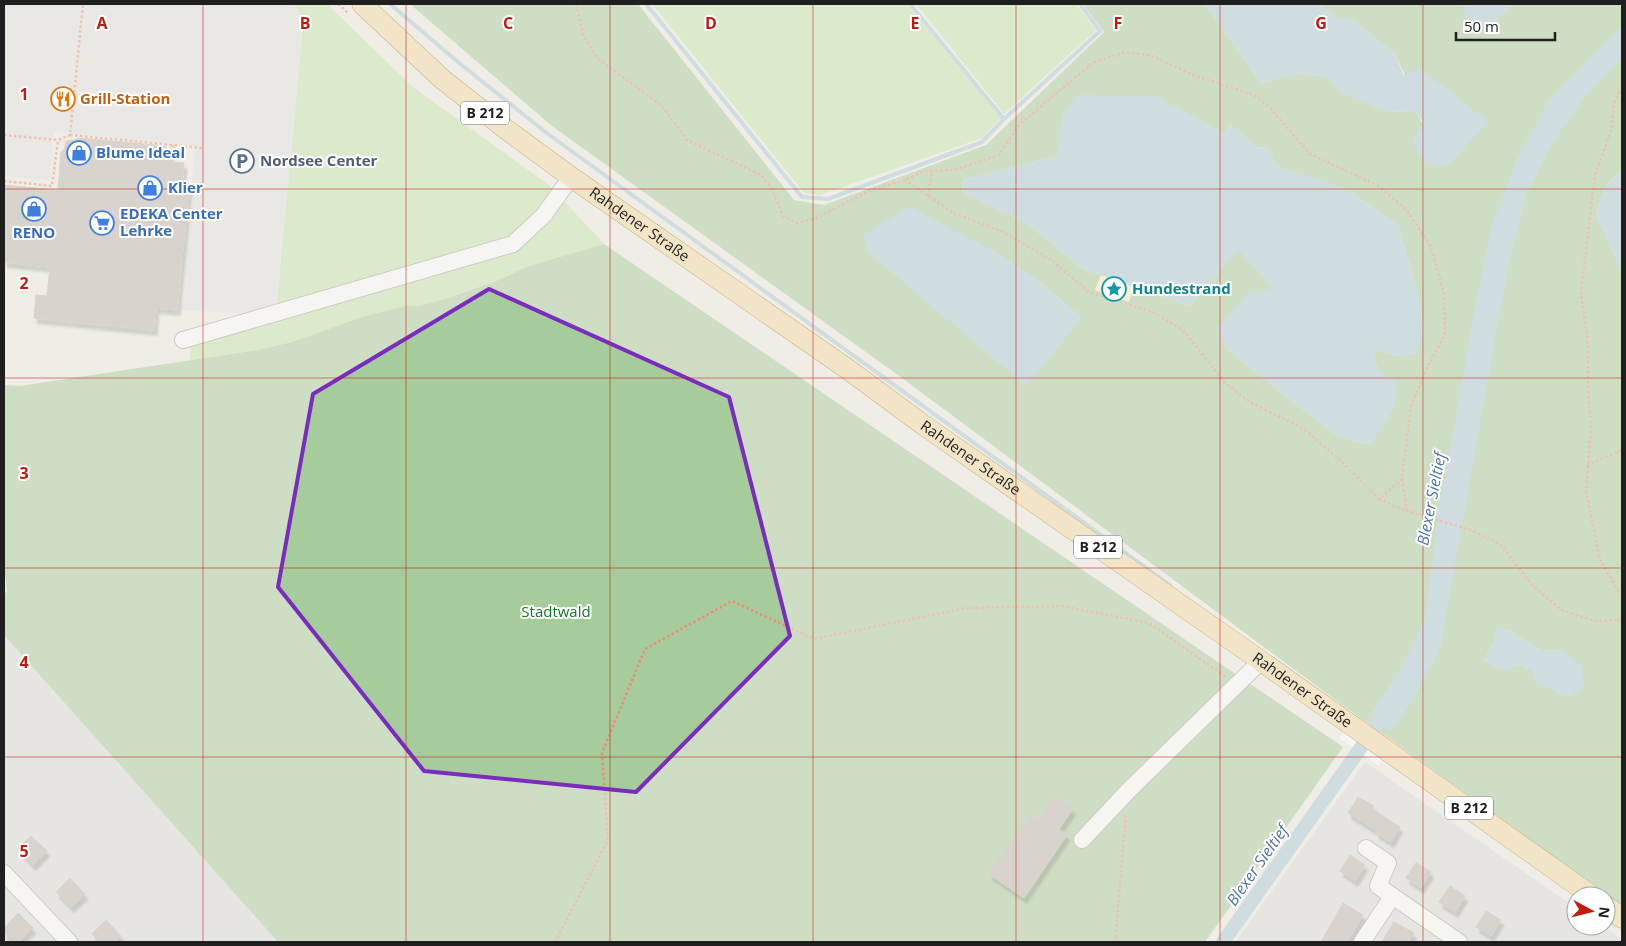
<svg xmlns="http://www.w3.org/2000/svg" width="1626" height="946" viewBox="0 0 1626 946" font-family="'Open Sans',sans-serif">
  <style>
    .residential { fill: #dddcdc }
    .grass { fill: #c5e6ae }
    .forest { fill: #a6cc9c; fill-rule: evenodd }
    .sand { fill: #fbf3b7 }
    .parking { fill: #e3e3e3 }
    .water { fill: #a8cada }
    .pier { fill: #fff }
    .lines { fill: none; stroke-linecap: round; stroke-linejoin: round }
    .stream { stroke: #a8cada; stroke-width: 4 }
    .canal { stroke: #a8cada; stroke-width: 14 }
    .building { fill: #bcb6af; stroke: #c0b5a8; filter: url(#shadow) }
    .minor-casing { stroke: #a3a3a3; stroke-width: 18 }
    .major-casing { stroke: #917008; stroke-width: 21 }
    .path { stroke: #f28b73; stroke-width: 2.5; stroke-dasharray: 2.5 2.5; stroke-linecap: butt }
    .minor { stroke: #fff; stroke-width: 16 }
    .major { stroke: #f7daa2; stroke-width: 20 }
    .marked { fill: none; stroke: #7b2cbf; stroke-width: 4; stroke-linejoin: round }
    .grid { fill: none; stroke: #c31b0b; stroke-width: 1; stroke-opacity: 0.55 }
    .labels { text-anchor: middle; stroke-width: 4; stroke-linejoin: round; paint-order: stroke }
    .shield { fill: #fff; stroke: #626262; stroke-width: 1 }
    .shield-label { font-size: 14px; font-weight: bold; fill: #1f1f1f }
    .food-label { font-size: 15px; font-weight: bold; fill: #c56008; stroke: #fff; text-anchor: start }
    .shop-label { font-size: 15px; font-weight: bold; fill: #366cbe; stroke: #fff; text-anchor: start }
    .service-label { font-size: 15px; font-weight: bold; fill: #4e5e75; stroke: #fff; text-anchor: start }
    .street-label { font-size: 15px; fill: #1f1f1f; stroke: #fff }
    .culture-label { font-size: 15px; font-weight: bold; fill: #0d838f; stroke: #fff; text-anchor: start }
    .park-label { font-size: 15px; fill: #117823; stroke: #fff }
    .water-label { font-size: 16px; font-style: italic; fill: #5075a9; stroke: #fff }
    .grid-label { font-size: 16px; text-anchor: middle; font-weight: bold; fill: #c31b0b; stroke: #fff; stroke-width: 4; stroke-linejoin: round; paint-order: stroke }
  </style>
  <defs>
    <filter id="shadow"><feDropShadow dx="3" dy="5.5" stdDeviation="1" flood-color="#0004"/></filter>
  </defs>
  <rect width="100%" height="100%" fill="#efede5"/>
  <g class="residential">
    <path d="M4,635l276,307h-276z"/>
    <path d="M1365,762l211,146v18h27l19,14v2h-387z"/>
  </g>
  <g class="grass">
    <path d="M294,4h33l87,84 135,97 55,59 -75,22 -35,16 -52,18 -24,6h-13l-40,10 -73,26 -34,8 -68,10 1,-14 84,-25 28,-294 -2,-11z"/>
    <path d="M652,4h255l94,114 -19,20 -162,57 -16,-2z"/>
    <path d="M916,4h160l20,26 -92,84z"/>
  </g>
  <g class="forest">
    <path d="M410,4h228l156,196 30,5 162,-60 118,-113 -21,-28h122l56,79 36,-10 31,4 15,16 46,19 26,-1 33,55 -53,-112 -44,-36h-15l-17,-14h140l6,3 3,23 14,2 31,-28h109v166l-17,17 -9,28 26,56v634l-292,-209 -428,-318 -350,-252zM1154,96l71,38 5,-10 26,23 11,1 10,18 71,24 50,35 19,64 7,42 -26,25 -25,-8 4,22 -6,75 -31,-8 -33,-24 -81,-65 49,-59 -37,-40 -48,57 -107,-37 -55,-45 -66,-33 1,-11 94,-24zM988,248l49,32 45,38zM1507,629l35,22 20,-1 -28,21 -14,-7 -17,6 -19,-10 10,-17z"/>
    <path d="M604,244l739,503 -138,195h-927l-274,-307v-40l3,-4 -3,-24v-182l16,1 238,-36 34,-8 73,-26 40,-10h13l24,-6 52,-18 35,-16z"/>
  </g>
  <path class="sand" d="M1101,275l33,12 -5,15 -34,-12z"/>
  <path class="parking" d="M4,4l291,1 6,11 2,11 -27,280 -25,7 -72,-4 16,-164 -141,-14 -5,48 -45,-4z"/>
  <g class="water">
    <path d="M1205,4h114l17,14h15l44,36 9,22 15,-9 69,55 -40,44 -22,-3 -14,-20 11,-21 -8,-11 -26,1 -47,-19 -14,-16 -31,-4 -36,10z"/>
    <path d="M1459,4h54l-31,28 -14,-2 -3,-23z"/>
    <path d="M1622,26v33l-38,39 -33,47 -24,48 -19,74 -68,382 -18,35 -30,48 -22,-16 33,-52 22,-44 15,-119 12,-62 18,-105 20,-103 27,-72 30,-56z"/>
    <path d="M1077,95l78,1 70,38 5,-10 26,23 11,1 10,18 71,24 50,35 19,64 7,42 -8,23 -18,2 -25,-8 4,22 20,12 -2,24 -24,39 -31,-8 -33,-24 -81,-65 -9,-19 29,-34 28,-7 -36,-38 -48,56 -107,-37 -55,-45 -66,-33 1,-11 94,-24 6,-41z"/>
    <path d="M1622,170v101l-26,-55 9,-29z"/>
    <path d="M910,207l78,41 49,32 45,38 -56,68 -157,-133 -6,-18z"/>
    <path d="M1495,628l12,1 35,22 20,-1 19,14 3,23 -16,11 -35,-17 1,-10 -14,-7 -17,6 -19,-10 10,-17z"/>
  </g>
  <path class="pier" d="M1355,715l39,28 -16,22 -39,-27z"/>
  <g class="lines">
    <g class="stream">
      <path d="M390,4l68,58 90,72 622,451"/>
      <path d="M646,4l156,193 26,2 154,-57 22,-23 96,-88 -20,-27"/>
      <path d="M910,4l94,115"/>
    </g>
    <path class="canal" d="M1223,942l166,-234"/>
  </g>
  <g class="building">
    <path d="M79,138l86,8 6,8 -1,8 14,1 -2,21 7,1 -12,125 -21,-2 -2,22 -120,-12 2,-23 11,1 3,-29 -46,-5v-77l54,5 3,-38 3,-2 2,-9 8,-1z"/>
    <path d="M1054,796l19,13 -14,20 8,6 -43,63 -35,-24 41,-59 8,5z"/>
    <path d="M1358,797l16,9 -2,3 28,18 -9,15 -15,-9 1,-2 -29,-18z"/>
    <path d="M31,836l16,15 -14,14 -16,-16z"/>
    <path d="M1350,855l15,10 -10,16 -15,-10z"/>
    <path d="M1416,863l15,9 -10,16 -15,-10z"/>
    <path d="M70,878l15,16 -14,13 -15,-15z"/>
    <path d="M1450,886l15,10 -10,16 -16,-10z"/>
    <path d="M1343,903l20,12 -16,27h-26z"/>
    <path d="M1486,911l15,9 -10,16 -15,-9z"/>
    <path d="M18,913l15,15 -15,14h-4l-10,-10v-4z"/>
    <path d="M106,920l15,16 -7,6h-14l-8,-8z"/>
    <path d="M1394,922l20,11 -6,9h-26z"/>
  </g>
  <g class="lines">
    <g class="minor-casing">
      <g id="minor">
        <path d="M183,340l330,-96 31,-29 27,-38"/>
        <path d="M1082,840l46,-49 133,-130"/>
        <path d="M1366,848l22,15 -10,23 81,56"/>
        <path d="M4,873l65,69"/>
        <path d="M1362,942l30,-45"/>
      </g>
    </g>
    <g class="major-casing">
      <g id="major">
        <path id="s1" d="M362,4l80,75 65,51 64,47 278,193 73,54 339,237 331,235"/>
        <path d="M1606,906l16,12"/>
      </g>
    </g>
    <g class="path">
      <path d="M338,4l10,9"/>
      <path d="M576,4l7,31 14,23 64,47 26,35 74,35 11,14 11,27 14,7 20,-5 51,-27 37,-11 17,-8 35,-3 42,-14 20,-30 73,-62 33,-11 27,4 39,18 63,21 16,13 40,46 67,31 29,24 25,38 13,47 1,40 -18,34 -16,38 -9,73 -23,20 -40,-40 -36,-31 -50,-24 -27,-20 -43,-54 -30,-18 -64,-20 -39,-33 -49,-28 -48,-18 -48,-33"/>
      <path d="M1622,87l-8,16 -3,28 -16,44 -14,117 7,52v45l3,38 -5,64 14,69 22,37"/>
      <path d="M4,135l54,5 12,-5 13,-131"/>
      <path d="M70,135l133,13"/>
      <path d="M168,150l6,-4"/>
      <path d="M4,181l48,5 6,-46"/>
      <path d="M928,196l4,-25"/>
      <path d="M1587,465l35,-15"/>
      <path d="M1402,479l5,32"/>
      <path d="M1379,499l28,12 64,19 29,14 33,42 28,24 34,11 27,-1"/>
      <path d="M555,942l53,-102 -6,-87 43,-104 87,-48 82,38 152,-31 96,-2 87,17 77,54"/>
      <path d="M1115,942l11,-127"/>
    </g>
    <use href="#minor" class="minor"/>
    <use href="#major" class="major"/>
  </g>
  <path d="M0 0H1626V946H0ZM489,289l240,108 61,239 -154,156 -212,-21 -146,-184 35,-193z" fill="#efede5" fill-opacity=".55" fill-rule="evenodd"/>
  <path class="marked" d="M489,289l240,108 61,239 -154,156 -212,-21 -146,-184 35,-193z"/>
  <path class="grid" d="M203,4v938M406,4v938M610,4v938M813,4v938M1016,4v938M1220,4v938M1423,4v938M4,189h1618M4,378h1618M4,568h1618M4,757h1618"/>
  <defs>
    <g id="restaurant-ring" transform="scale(1.25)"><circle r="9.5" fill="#fff" stroke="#e8710a" stroke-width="1.5"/><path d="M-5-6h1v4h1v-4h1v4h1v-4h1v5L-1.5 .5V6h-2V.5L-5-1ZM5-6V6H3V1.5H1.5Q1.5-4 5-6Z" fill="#e8710a"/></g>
    <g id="shop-ring" transform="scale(1.25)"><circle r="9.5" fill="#fff" stroke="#3f7fe0" stroke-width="1.5"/><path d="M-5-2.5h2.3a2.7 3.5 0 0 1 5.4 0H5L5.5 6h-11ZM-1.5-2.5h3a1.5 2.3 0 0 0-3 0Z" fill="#3f7fe0"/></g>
    <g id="parking-ring" transform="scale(1.25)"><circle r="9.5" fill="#fff" stroke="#5c6f8a" stroke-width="1.5"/><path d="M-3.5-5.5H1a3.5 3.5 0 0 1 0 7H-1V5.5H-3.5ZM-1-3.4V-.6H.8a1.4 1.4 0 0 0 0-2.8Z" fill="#5c6f8a"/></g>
    <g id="supermarket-ring" transform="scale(1.25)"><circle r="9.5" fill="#fff" stroke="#3f7fe0" stroke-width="1.5"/><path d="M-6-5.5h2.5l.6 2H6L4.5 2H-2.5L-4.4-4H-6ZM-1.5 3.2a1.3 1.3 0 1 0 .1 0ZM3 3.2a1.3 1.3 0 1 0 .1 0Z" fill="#3f7fe0"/></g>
    <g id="sight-ring" transform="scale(1.25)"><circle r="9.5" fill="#fff" stroke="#0f9aa8" stroke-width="1.5"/><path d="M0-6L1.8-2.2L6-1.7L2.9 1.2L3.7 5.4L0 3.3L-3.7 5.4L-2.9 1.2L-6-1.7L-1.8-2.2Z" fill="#0f9aa8"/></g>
  </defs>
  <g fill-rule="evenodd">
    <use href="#restaurant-ring" x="63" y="99"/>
    <use href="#shop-ring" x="79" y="153"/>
    <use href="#parking-ring" x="242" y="161"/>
    <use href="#shop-ring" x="150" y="188"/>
    <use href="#shop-ring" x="34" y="209"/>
    <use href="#supermarket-ring" x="102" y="223"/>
    <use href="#sight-ring" x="1114" y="289"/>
  </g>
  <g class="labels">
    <g class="shield">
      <rect x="461" y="101.5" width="48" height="23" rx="4"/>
      <rect x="1074" y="535.5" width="48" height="23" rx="4"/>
      <rect x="1445" y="796.5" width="48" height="23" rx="4"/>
    </g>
    <g class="shield-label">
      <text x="485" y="118">B 212</text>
      <text x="1098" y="552">B 212</text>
      <text x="1469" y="813">B 212</text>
    </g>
    <g class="food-label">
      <text x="80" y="104">Grill-Station</text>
    </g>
    <g class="shop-label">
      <text x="96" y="158">Blume Ideal</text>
      <text x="168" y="193">Klier</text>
      <text x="120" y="219">EDEKA Center<tspan x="120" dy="17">Lehrke</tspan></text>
      <text x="34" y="238" text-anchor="middle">RENO</text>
    </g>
    <g class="service-label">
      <text x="260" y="166">Nordsee Center</text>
    </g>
    <g class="street-label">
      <text dy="5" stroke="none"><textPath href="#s1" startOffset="355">Rahdener Straße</textPath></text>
      <text dy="5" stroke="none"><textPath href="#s1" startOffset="760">Rahdener Straße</textPath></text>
      <text dy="5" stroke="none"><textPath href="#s1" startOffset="1165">Rahdener Straße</textPath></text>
    </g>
    <g class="culture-label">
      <text x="1132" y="294">Hundestrand</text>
    </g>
    <g class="park-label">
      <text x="556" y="617">Stadtwald</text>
    </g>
    <g class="water-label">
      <text transform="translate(1431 499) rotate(-79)" y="6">Blexer Sieltief</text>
      <text transform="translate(1257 865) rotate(-55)" y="6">Blexer Sieltief</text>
    </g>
  </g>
  <g class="grid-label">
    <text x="102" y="29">A</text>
    <text x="305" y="29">B</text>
    <text x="508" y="29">C</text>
    <text x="711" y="29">D</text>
    <text x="915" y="29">E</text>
    <text x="1118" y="29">F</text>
    <text x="1321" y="29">G</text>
    <text x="24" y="100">1</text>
    <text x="24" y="289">2</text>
    <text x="24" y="479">3</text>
    <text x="24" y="668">4</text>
    <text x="24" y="857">5</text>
  </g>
  <rect width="1626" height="946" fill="none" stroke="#1f1f1f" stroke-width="10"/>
  <g transform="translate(1591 911) rotate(97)"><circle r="24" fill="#ffffff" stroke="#a5a5a5"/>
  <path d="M0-4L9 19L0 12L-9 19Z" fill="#c31b0b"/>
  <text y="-8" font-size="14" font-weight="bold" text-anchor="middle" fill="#1f1f1f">N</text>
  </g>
  <path d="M1456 32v8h99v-8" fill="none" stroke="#1f1f1f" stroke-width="2.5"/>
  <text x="1464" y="32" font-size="15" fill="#1f1f1f" stroke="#ffffff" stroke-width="4" paint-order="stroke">50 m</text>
</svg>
